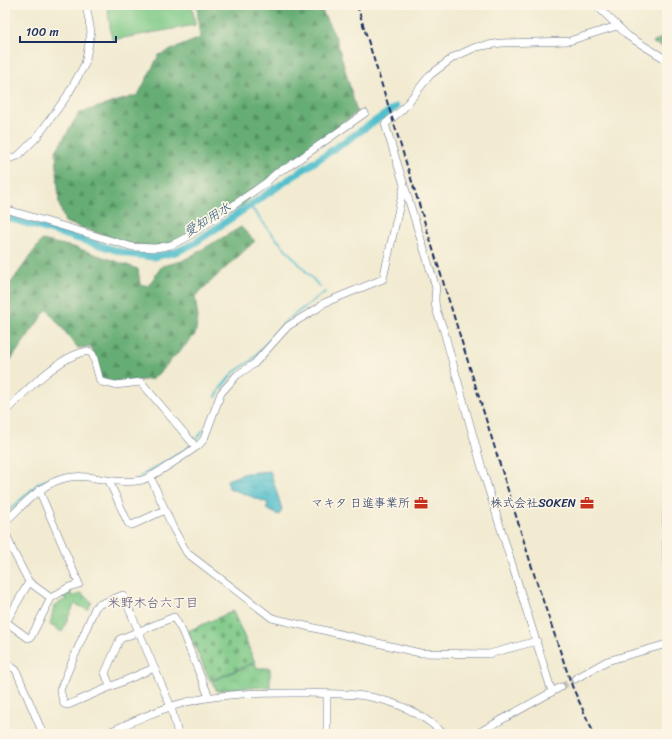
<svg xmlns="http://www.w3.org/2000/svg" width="672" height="739" viewBox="0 0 672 739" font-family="Sriracha,'Klee One',sans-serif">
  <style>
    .grass { fill: #7dc987; stroke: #4c7c72 }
    .forest { fill: url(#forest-firs); stroke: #406e69 }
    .cemetery { fill: url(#cemetery-stones); stroke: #4c7c72 }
    .park { fill: url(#park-crowns); stroke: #4c7c72 }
    .water { fill: url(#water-ripples); stroke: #377795 }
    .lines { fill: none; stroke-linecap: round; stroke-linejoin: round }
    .stream { stroke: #53bfcc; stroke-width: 2 }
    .canal { stroke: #53bfcc; stroke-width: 7 }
    .minor-tunnel { stroke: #c7c5bb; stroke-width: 7; stroke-dasharray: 7 3.5; stroke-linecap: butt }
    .minor-casing { stroke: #667187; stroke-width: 8 }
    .minor { stroke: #fff; stroke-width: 7 }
    .rail { stroke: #1b2f5e; stroke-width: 2; stroke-dasharray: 6 3; stroke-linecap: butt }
    .labels { text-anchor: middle; stroke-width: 3.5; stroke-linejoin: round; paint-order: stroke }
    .poi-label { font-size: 12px; fill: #1b2f5e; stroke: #fcf5e5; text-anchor: end }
    .water-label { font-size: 13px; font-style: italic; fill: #2c5a7f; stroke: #fcf5e5 }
    .neighbourhood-label { font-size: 13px; fill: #59567e; stroke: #fcf5e5 }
  </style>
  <defs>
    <pattern id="forest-firs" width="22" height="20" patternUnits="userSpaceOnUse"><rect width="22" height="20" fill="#66ad74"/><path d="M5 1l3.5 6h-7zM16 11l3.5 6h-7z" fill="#538d62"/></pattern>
    <pattern id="cemetery-stones" width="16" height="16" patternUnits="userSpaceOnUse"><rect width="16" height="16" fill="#7dc987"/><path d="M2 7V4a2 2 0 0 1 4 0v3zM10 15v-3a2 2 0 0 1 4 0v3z" fill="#66a472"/></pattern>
    <pattern id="park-crowns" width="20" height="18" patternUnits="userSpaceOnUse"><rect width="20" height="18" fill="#7dc987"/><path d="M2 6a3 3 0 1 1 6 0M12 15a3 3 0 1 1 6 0" fill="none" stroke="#66a472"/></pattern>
    <pattern id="water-ripples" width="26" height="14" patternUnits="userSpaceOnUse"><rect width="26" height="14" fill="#53bfcc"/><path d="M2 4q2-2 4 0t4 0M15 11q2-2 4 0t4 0" fill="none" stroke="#449ca9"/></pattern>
  </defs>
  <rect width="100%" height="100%" fill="#fcf5e5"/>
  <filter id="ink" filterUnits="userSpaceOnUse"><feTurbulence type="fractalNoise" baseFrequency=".025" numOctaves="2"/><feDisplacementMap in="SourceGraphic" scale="8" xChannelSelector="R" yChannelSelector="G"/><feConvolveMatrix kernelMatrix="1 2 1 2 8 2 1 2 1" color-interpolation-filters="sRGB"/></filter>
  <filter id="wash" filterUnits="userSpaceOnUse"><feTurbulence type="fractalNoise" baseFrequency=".012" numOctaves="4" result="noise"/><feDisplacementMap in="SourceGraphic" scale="16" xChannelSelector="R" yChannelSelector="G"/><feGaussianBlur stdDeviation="0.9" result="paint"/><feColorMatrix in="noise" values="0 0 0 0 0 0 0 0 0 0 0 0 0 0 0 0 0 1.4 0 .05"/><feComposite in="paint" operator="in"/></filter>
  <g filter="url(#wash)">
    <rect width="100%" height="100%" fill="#f2ebd2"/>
    <path class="grass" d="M107,5h85l3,20 -83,15z"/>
    <g class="forest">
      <path d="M197,5h122l17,33 21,74 -87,69 -27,24 -81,42 -30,-2 -67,-23 -6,-18 -3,-53 23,-38 59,-18 21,-40 41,-17z"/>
      <path d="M667,34v15l-14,-6z"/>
      <path d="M241,227l14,14 -60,55 3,22 -3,17 -42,44 -38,4 -13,-2 -10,-32 -3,-2 -11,1 -31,-39 -42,59v-77l37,-51 35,8 61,21 2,15 8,2 14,-20 20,-5z"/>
    </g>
    <path class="cemetery" d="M233,611l22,51 -45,19 -22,-50z"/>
    <g class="park">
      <path d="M70,591l3,6 8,-4 11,9 -4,8 -13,-6 -1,1 -12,27 -12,-7 4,-19 12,-7 -4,-4z"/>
      <path d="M255,663l2,5h13v19l-30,1 -23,3 -5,-10z"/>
    </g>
    <path class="water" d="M270,471l12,38 -3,6 -13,-6 2,-6 -39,-15 -2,-8 19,-7z"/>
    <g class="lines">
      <g class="stream">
        <path d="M250,206l23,29 47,52"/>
        <path d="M216,397l4,-8 14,-17 17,-11 36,-41 38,-28"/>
        <path d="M194,442l11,-14"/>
        <path d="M139,477l48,-28 4,-4"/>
        <path d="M5,514l34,-31 18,-7"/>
      </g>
      <path class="canal" d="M5,217l124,37 24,3 23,-5 17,-8 37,-25 166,-112"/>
    </g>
  </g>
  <g filter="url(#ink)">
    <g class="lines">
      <path class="minor-tunnel" d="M561,687l14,-8"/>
      <g class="minor-casing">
        <g id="minor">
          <path d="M596,5l32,31 39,24"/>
          <path d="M5,160l13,-4 19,-19 30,-41 18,-32 6,-32 -5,-27"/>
          <path d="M5,209l128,38 23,1 15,-3 15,-7 81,-56c6,-7 12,-12 21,-15l77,-54"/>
          <path d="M5,412c17,-18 58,-59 84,-61l4,4 7,26 2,1 13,3 26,-3 55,65"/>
          <path d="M150,476l23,52 14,25 85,65 148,35 69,1 48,-13"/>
          <path d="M109,481l19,42 4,2 33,-15"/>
          <path d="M667,506l-1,28 1,36"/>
          <path d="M5,522c24,-23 46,-50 82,-45 18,2 36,7 55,3 11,-3 46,-27 57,-35l5,-6 17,-46 16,-18 17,-11 34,-38 30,-18 6,-5 59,-24 21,-93"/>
          <path d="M5,531l7,18 17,33 22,16"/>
          <path d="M5,621l23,17 3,-1 20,-39 18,-11 10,-3 -40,-94"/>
          <path d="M6,622l23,-40"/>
          <path d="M5,662l11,8 27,64"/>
          <path d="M154,668l-86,37 -4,-1 -4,-14 35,-82 3,-3 25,-10 1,2 47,110 7,27"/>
          <path d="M575,679l32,-18 60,-17"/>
          <path d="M110,686l-5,-13 15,-34 54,-22 8,14 27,66"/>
          <path d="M552,692l-68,-217 -41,-147c-6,-15 -10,-23 -7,-40l-51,-164 17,-14 28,-35 24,-18 22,-10 25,-4 68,-2 48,-15"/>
          <path d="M105,734c26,-12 54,-25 82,-32 41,-10 79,-9 121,-9 25,1 51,0 75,7 22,6 44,18 61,34"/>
          <path d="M327,734v-40"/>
          <path d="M476,734l85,-47"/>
        </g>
      </g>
      <use href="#minor" class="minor"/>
      <path class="rail" d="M357,5l178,572 37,109 22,48"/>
    </g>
  </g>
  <defs>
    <g id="office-bare" transform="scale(1.08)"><path d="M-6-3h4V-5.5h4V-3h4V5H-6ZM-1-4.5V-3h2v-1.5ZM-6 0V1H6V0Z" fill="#c8321e" stroke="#fcf5e5" stroke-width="2.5" paint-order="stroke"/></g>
  </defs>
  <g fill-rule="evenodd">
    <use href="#office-bare" x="421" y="503"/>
    <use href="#office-bare" x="587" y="503"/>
  </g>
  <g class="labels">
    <g class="poi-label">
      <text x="410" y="507">マキタ 日進事業所</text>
      <text x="576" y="507">株式会社SOKEN</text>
    </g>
    <g class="water-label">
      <text transform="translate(207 219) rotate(-32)" y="5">愛知用水</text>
    </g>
    <g class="neighbourhood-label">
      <text x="153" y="607">米野木台六丁目</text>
    </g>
  </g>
  <rect width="672" height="739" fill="none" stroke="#fcf5e5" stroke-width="20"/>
  <path d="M20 36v6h96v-6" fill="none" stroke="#1b2f5e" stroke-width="2"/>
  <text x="26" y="36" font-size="12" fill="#1b2f5e" stroke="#fcf5e5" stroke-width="3" paint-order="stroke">100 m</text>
</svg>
